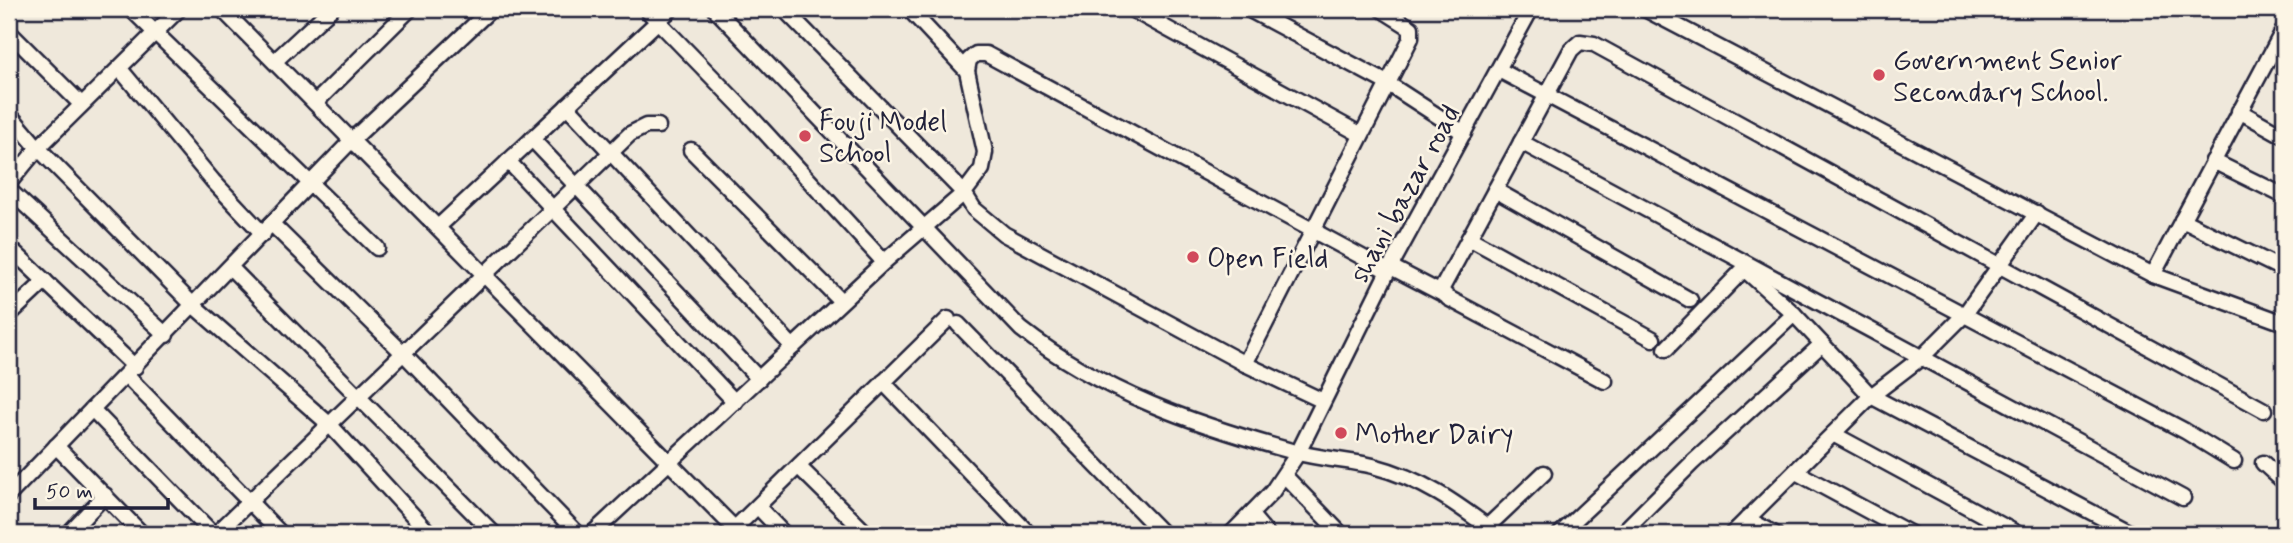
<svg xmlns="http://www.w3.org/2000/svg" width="2293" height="543" viewBox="0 0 2293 543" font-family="Mynerve,sans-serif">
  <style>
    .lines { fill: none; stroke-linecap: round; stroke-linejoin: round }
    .street-casing { stroke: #22223b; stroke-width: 19 }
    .street { stroke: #fcf5e5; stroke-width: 14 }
    .poi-dot { fill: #d1495b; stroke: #fcf5e5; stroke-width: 2.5 }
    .labels { text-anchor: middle; stroke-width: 5; stroke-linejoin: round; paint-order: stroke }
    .poi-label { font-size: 28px; fill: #22223b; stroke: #fcf5e5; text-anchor: start }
    .street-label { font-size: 28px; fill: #22223b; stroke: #fcf5e5 }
  </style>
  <rect width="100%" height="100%" fill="#efe8db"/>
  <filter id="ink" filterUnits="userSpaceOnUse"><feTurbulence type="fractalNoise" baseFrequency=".0143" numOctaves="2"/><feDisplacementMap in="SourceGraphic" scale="14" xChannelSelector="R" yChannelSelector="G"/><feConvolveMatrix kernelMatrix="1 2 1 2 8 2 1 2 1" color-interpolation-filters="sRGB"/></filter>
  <g filter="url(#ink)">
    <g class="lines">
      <g class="street-casing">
        <g id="street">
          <path d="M131,9l246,239"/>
          <path d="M222,9l513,520"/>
          <path d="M715,9l306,320c81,64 176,96 274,123 25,7 52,8 78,14 50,13 83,37 124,68"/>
          <path d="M784,9l180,184 -80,69"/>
          <path d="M909,9l58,62"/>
          <path d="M1131,9l229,125"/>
          <path d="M1248,9l139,74 77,50"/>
          <path d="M1645,9l508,266 131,48"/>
          <path d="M9,32l72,72"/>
          <path d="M275,61l56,-52"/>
          <path d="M120,69l93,112 50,53"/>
          <path d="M1499,70l686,361 49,30"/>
          <path d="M315,103l95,-94"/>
          <path d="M567,106l226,241"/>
          <path d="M2239,111l45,25"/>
          <path d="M9,114l29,34 155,157 137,120 100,109"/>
          <path d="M532,139l227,240"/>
          <path d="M1521,142l662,356"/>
          <path d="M691,150l150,151"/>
          <path d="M508,161l227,241"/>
          <path d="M2213,161l71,35"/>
          <path d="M9,183l29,-35 141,-139"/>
          <path d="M9,190l157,145"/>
          <path d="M1495,190l195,110"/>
          <path d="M2182,220l102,50"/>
          <path d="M272,224l132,130 174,180"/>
          <path d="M438,227l233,-218"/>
          <path d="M1469,238l184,101"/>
          <path d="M9,247l126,120"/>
          <path d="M1391,267l52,27"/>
          <path d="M231,268l263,266"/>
          <path d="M2153,275l131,-246"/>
          <path d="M9,315l36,-34"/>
          <path d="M958,324l205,210"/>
          <path d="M1666,349l78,-80 50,45 77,82 262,138"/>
          <path d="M1245,364l166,-326v-10l-30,-19"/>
          <path d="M126,375l155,159"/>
          <path d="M1605,381l-157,-83 -7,-8 130,-240 9,-8 14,2 670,366"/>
          <path d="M883,382l146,152"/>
          <path d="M1323,401l-78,-37 -241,-130 -30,-25 -10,-16 18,-24 3,-17 -18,-81 2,-11 7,-6h10l402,217"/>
          <path d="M92,409l121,125"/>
          <path d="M1833,434l185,100"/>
          <path d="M56,446l86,88"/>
          <path d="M2263,463l21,19"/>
          <path d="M799,467l68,67"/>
          <path d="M1796,472l115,62"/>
          <path d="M1284,475l57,59"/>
          <path d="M9,495l343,-355 139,-131"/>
          <path d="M758,507l26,27"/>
          <path d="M1251,515l16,19"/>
          <path d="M1747,519l28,15"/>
          <path d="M1487,527l57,-54"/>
          <path d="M68,534l37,-39"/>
          <path d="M216,534l414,-400 16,-8h12"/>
          <path d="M592,534l292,-272 -134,-146 -104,-107"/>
          <path d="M729,534l219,-215"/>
          <path d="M1231,534l41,-42 26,-39 90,-182 143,-262"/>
          <path d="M1560,534l234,-220"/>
          <path d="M1621,534l71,-71 130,-119"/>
          <path d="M1732,534l139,-138 51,-39 43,-43 72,-101"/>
        </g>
      </g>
      <use href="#street" class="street"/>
    </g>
  </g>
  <g class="poi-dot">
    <circle cx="1879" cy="75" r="7"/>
    <circle cx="805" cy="136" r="7"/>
    <circle cx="1193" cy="257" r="7"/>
    <circle cx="1341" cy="433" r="7"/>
  </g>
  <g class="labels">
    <g class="poi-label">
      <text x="1893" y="69">Government Senior<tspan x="1893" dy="32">Secondary School.</tspan></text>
      <text x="819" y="130">Fouji Model<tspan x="819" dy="32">School</tspan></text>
      <text x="1207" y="267">Open Field</text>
      <text x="1355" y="443">Mother Dairy</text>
    </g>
    <g class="street-label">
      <text transform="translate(1404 193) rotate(-61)" y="10">shani bazar road</text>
    </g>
  </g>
  <rect width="2293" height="543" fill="none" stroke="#fcf5e5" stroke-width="35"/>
  <rect x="18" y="18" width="2258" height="508" fill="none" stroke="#22223b" stroke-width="2.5" filter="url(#ink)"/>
  <path d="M35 498v10h133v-10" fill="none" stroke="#22223b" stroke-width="3.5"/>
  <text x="46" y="498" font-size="21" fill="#22223b" stroke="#fcf5e5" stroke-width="5" paint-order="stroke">50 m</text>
</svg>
